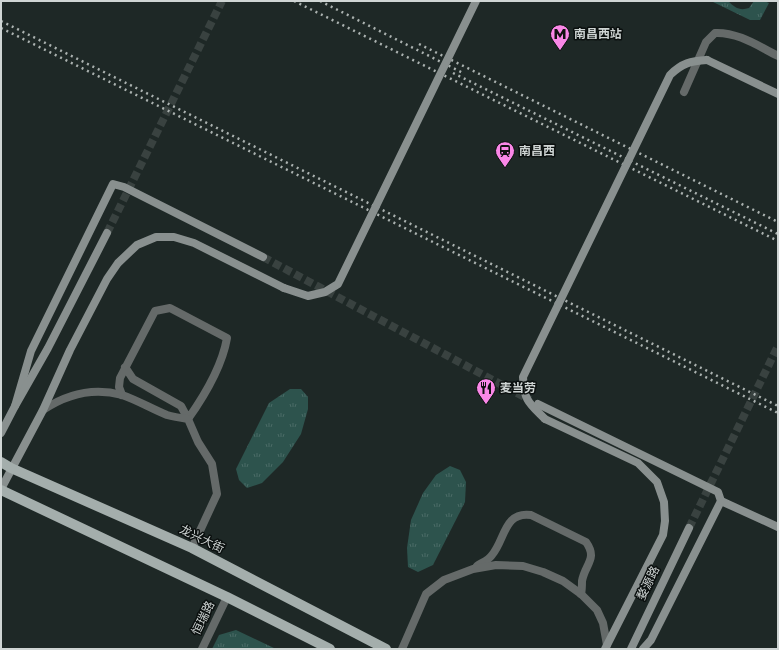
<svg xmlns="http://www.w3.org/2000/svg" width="779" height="650" viewBox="0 0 779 650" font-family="'Source Sans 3','Noto Sans SC',sans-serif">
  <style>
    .grass { fill: url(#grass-tufts) }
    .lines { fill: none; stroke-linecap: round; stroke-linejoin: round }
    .secondary-tunnel { stroke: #394240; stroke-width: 8; stroke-dasharray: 8 4; stroke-linecap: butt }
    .street { stroke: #656a69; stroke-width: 8 }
    .secondary { stroke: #89908f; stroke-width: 8 }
    .primary { stroke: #a4aeac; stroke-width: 10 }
    .rail { stroke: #abb2b0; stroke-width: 2.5; stroke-dasharray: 2 4; stroke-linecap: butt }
    .secondary-bridge { stroke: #89908f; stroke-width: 8 }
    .labels { text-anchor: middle; stroke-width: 3; stroke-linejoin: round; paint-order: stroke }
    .poi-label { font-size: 12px; font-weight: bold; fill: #cfd5d4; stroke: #0b100f; text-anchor: start }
    .street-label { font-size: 12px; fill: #cfd5d4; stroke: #0b100f }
  </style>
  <defs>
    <pattern id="grass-tufts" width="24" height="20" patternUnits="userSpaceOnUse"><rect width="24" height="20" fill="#2d534d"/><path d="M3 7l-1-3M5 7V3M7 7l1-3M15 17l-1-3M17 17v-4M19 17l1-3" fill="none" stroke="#4a6b66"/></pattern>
  </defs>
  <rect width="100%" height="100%" fill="#1e2826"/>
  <g class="grass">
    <path d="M711,1h17c7,7 12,10 21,7l5,-7h10l5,2 -9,17h-10z"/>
    <path d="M290,389h11l7,8v12l-7,25 -18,28 -21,21 -15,5 -8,-8 -3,-11 33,-66z"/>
    <path d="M450,466l10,4 6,12 -1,20 -32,63 -15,7 -10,-5 -1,-19 4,-28 12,-27 13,-18z"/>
    <path d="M236,630l40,19h-64l7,-14z"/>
  </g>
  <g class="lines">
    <g class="secondary-tunnel">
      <path d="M107,233l115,-232"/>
      <path d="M263,257l267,143"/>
      <path d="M689,528l89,-182"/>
    </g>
    <g class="street">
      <path d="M684,92l22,-50 9,-9c23,-1 43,13 63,23"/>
      <path d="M122,395l-3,-8 1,-9 35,-67 15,-3 57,30c-5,29 -22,57 -39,81l-7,-13 -48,-27 -8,-12"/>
      <path d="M43,410c24,-16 50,-23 79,-15 15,5 30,14 45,20 7,2 14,3 21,4l10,23 14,22 5,30 -25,54"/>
      <path d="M477,566c4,-3 12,-6 15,-11 13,-15 12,-44 39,-40l55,27c12,17 -1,22 -4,39 0,4 0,9 -1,13"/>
      <path d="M202,649l25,-52"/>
      <path d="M402,649l24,-55 18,-14 29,-11 23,-4 27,1 20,6 20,9 18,13 16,16 6,13 4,22"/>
    </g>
    <g class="secondary">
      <path d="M707,60l71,34"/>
      <path d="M538,404l180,88 3,9 -70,139 -8,9"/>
      <path d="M15,406l16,-55 82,-167 11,3 139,70"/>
      <path d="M545,419l93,44 19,19 7,20 1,19 -2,14 -58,114"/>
      <path d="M1,433l14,-27 33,-58 59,-115"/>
      <path d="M1,489l42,-79 27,-60 37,-71 11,-16 19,-18 19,-8h18l20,6 90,45"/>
      <path d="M721,501l57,26"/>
      <path d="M631,649l58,-121"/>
    </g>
    <g class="primary">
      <path d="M1,462l10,6 181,80 194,101"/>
      <path d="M1,490l226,107 103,52"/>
    </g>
    <g class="rail">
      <path d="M294,1l484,240"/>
      <path d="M320,1l143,72"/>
      <path d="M1,21l777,385"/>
      <path d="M1,28l777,385"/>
      <path d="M419,44l359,178"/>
      <path d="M453,73l325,161"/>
    </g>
    <g class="secondary-bridge">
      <path d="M284,288l24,8 17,-4 13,-8 138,-283"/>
      <path d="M545,419c-16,-16 -21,-18 -22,-42l147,-302c12,-12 21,-14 37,-15"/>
    </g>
  </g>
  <defs>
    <g id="metro-pin" transform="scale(1)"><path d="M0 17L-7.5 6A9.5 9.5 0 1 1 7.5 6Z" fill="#fa87e7" stroke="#0b100f"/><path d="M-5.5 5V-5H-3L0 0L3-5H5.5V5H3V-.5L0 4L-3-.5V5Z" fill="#111"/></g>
    <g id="station-pin" transform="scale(1)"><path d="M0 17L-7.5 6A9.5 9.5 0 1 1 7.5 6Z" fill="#fa87e7" stroke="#0b100f"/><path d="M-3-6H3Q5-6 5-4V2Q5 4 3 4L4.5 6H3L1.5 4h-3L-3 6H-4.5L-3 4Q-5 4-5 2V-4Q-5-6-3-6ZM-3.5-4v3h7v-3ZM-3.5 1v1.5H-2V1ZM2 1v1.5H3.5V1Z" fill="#111"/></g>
    <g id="restaurant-pin" transform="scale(1)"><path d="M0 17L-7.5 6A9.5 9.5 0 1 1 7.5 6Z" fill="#fa87e7" stroke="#0b100f"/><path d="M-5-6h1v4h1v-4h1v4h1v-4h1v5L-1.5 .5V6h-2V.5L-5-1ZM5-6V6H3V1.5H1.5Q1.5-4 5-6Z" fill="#111"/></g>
  </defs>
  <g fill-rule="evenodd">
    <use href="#metro-pin" x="560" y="34"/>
    <use href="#station-pin" x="505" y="151"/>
    <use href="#restaurant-pin" x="486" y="388"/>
  </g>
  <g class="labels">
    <g class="poi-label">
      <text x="574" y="38">南昌西站</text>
      <text x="519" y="155">南昌西</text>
      <text x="500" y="392">麦当劳</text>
    </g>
    <g class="street-label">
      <text transform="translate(202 539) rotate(26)" y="4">龙兴大街</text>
      <text transform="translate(648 583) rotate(-64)" y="4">婺源路</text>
      <text transform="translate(203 618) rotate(-64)" y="4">恒瑞路</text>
    </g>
  </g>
  <rect width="779" height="650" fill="none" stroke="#cfd5d4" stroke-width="4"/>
</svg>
